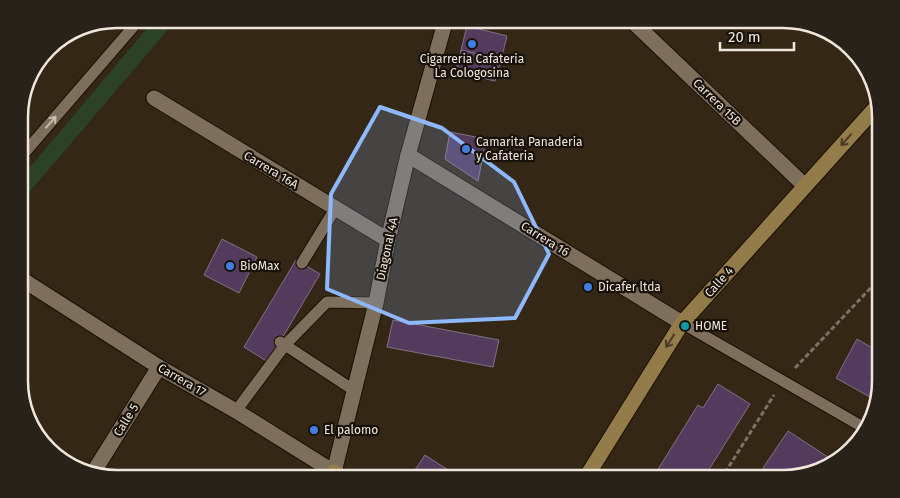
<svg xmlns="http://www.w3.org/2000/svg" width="900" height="498" viewBox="0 0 900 498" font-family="'Fira Sans',sans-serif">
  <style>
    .green { fill: #2b4128 }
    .building { fill: #543b5e; stroke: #807285 }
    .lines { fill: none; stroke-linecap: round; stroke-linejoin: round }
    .lane-casing { stroke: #1b1002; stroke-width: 13 }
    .street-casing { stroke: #1b1002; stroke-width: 17 }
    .secondary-casing { stroke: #1b1002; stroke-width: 17 }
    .path { stroke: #7c7163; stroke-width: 3; stroke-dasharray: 5 2.5; stroke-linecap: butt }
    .lane { stroke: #7e6f5c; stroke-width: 11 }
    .street { stroke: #7e6f5c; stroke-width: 15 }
    .secondary { stroke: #937c49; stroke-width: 15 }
    .oneway { stroke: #c7bdaf }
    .oneway2 { stroke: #493c23 }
    .marked { fill: #8db9fc; fill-opacity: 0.2; stroke: #8db9fc; stroke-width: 4; stroke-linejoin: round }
    .shop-dot { fill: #3f7fe0; stroke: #17110a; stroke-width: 2 }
    .culture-dot { fill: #0f9aa8; stroke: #17110a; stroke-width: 2 }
    .labels { text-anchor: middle; stroke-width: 4.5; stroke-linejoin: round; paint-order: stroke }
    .poi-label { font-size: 12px; fill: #efe7dc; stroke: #17110a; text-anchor: start }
    .street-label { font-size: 12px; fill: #efe7dc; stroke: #17110a }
    .rim { fill: none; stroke: #efe7dc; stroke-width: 2.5 }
  </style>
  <rect width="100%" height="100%" fill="#342716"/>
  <path class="green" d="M155,19h22l-157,184v-24z"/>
  <g class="building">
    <path d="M467,26l40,10 -6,24 -40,-10z"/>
    <path d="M461,50l40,10 -6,21 -39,-9z"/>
    <path d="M450,132l36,7 -8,42 -33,-22z"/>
    <path d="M222,239l35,18 -18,36 -35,-18z"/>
    <path d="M296,260l24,14 -52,88 -24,-15z"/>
    <path d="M393,320l106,20 -6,27 -106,-20z"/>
    <path d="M857,339l24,14v35l-4,13 -41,-23z"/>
    <path d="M718,384l32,20 -47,75h-51l46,-74 5,3z"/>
    <path d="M788,431l49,32 -47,16h-10l-17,-11z"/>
    <path d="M425,455l23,15 -6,9h-33z"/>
  </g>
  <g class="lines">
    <g class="lane-casing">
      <g id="lane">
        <path d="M20,158l120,-139"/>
        <path d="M302,263l33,-54"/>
        <path d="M682,323l186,107"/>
        <path d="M280,342l5,3 42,-43 49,1"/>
        <path d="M236,411l49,-66 70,46"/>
      </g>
    </g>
    <g class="street-casing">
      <g id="street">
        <path d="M630,19l175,167"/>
        <path d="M154,98l234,142"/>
        <path d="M408,155l274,168"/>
        <path d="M20,278l139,89 77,44 98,61 42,-169 12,-63 20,-85 38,-136"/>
        <path d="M93,473l66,-106"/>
      </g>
    </g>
    <g class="secondary-casing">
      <g id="secondary">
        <path d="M332,479l2,-7 12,7"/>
        <path d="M585,479l97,-156 197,-219"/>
      </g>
    </g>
    <g class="path">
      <path d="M795,368l86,-91"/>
      <path d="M721,479l53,-84"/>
    </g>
    <use href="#lane" class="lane"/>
    <use href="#street" class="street"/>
    <use href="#secondary" class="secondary"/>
  </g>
  <defs><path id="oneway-shaft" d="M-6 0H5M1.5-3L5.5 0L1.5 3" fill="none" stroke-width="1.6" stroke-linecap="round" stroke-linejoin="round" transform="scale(1.25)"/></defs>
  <use class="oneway" href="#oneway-shaft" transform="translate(51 122) rotate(-49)"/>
  <g class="oneway2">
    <use href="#oneway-shaft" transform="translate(846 140) rotate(132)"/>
    <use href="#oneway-shaft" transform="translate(670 341) rotate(122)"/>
  </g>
  <path class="marked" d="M380,107l62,21 72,54 35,72 -34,64 -106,5 -82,-34 4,-95z"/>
  <g class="shop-dot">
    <circle cx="472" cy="44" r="5"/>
    <circle cx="466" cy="149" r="5"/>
    <circle cx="230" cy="266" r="5"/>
    <circle cx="588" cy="287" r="5"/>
    <circle cx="314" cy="430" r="5"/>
  </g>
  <circle class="culture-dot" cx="685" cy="326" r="5"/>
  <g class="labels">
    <g class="poi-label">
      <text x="472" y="63" text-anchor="middle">Cigarreria Cafateria<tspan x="472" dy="14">La Cologosina</tspan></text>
      <text x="476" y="146">Camarita Panaderia<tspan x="476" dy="14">y Cafateria</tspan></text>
      <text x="240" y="270">BioMax</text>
      <text x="598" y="291">Dicafer ltda</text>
      <text x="695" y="330">HOME</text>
      <text x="324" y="434">El palomo</text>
    </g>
    <g class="street-label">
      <text transform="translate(717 102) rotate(44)" y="4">Carrera 15B</text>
      <text transform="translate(271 170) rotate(31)" y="4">Carrera 16A</text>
      <text transform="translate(545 239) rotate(32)" y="4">Carrera 16</text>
      <text transform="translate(387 249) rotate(-78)" y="4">Diagonal 4A</text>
      <text transform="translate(719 282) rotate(-48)" y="4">Calle 4</text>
      <text transform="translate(182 380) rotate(30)" y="4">Carrera 17</text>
      <text transform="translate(126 420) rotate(-58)" y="4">Calle 5</text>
    </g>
  </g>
  <path d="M0 0H900V498H0ZM117 28H783A89 89 0 0 1 872 117V381A89 89 0 0 1 783 470H117A89 89 0 0 1 28 381V117A89 89 0 0 1 117 28Z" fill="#28221b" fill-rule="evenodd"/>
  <path class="rim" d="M117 28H783A89 89 0 0 1 872 117V381A89 89 0 0 1 783 470H117A89 89 0 0 1 28 381V117A89 89 0 0 1 117 28Z"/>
  <path d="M720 42v8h74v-8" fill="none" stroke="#efe7dc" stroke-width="2.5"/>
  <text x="728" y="42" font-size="15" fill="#efe7dc" stroke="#17110a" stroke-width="4" paint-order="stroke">20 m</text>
</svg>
